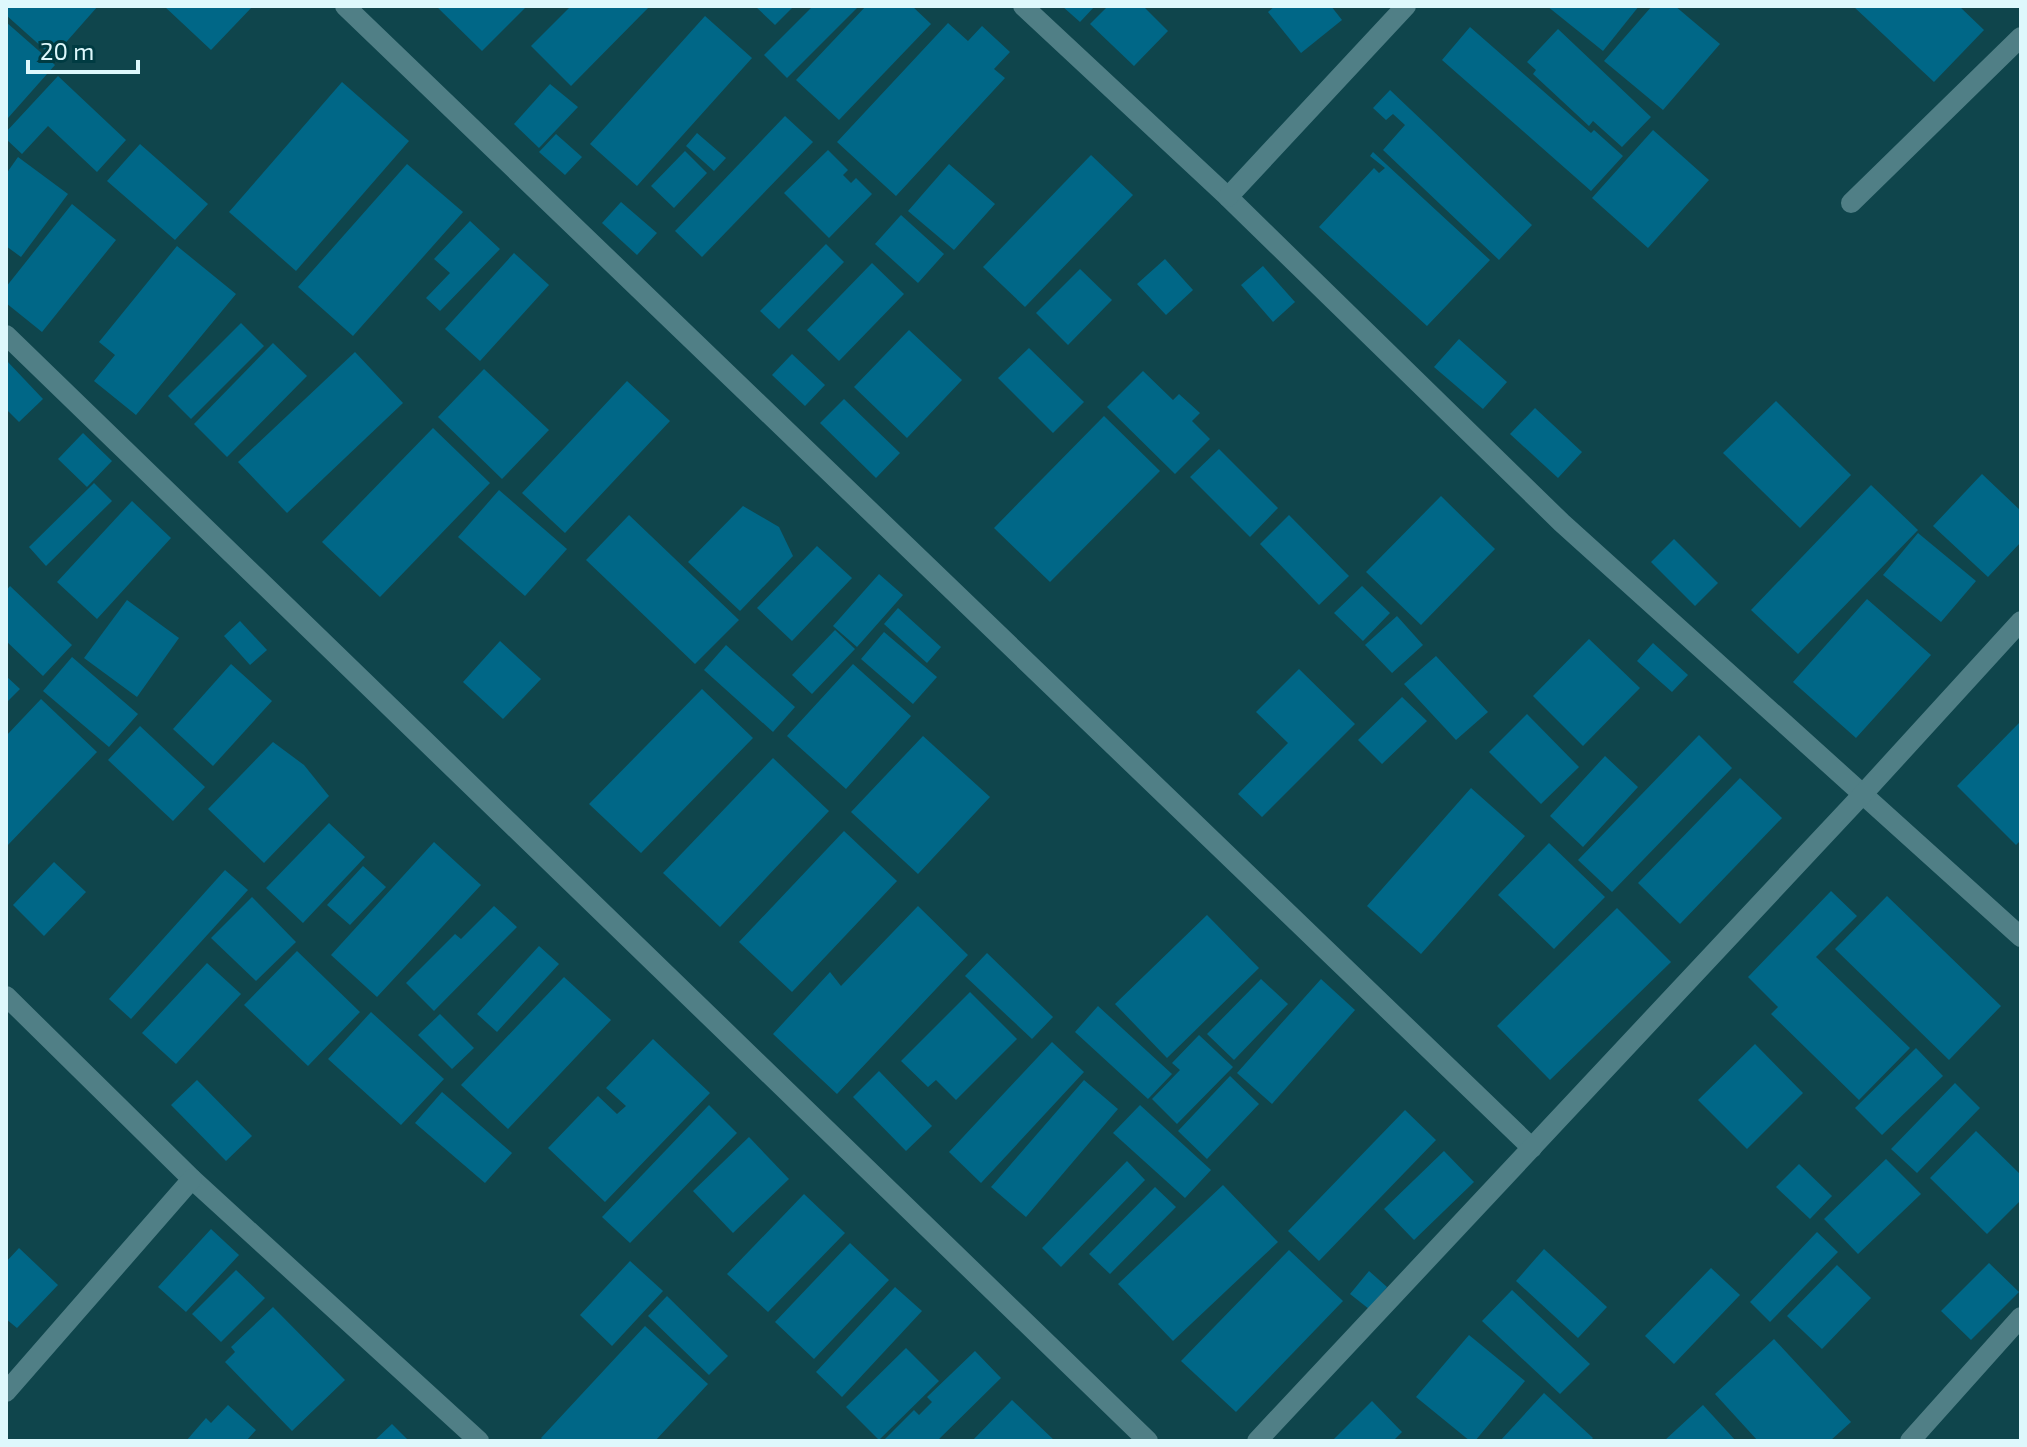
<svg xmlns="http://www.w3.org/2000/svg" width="2027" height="1447" viewBox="0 0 2027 1447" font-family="'Exo 2',sans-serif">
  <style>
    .building { fill: #006787 }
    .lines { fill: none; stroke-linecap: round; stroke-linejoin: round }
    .minor { stroke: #507f86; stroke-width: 20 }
  </style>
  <rect width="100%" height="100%" fill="#0f454c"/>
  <g class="building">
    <path d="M6,6h92l-45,51 -47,-42z"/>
    <path d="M164,6h89l-42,44z"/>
    <path d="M436,6h91l-45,45z"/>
    <path d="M571,6h79l-79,80 -40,-40z"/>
    <path d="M755,6h39l-19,19z"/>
    <path d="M813,6h46l-72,72 -23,-23z"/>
    <path d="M866,6h46l19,18 -92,96 -43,-40z"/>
    <path d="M1062,6h33l-15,16z"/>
    <path d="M1108,6h35l25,25 -34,35 -44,-42z"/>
    <path d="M1275,6h56l11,14 -41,33 -33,-41z"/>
    <path d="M1547,6h92l-36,45z"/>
    <path d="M1652,6h23l45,38 -57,66 -59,-49z"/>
    <path d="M1853,6h106l25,24 -50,52z"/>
    <path d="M705,16l47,42 -115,128 -47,-42z"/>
    <path d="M6,22l49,43 -47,53 -2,-1z"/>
    <path d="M948,23l20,18 14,-15 28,26 -16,17 11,9 -109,118 -59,-54z"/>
    <path d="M1470,27l121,106 3,-3 29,26 -32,35 -149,-131z"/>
    <path d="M1558,29l93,88 -29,30 -29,-26 -4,5 -56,-52 3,-4 -9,-8z"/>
    <path d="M58,76l68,64 -29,32 -49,-46 -26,28 -16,-15v-7z"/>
    <path d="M342,82l67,59 -113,130 -67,-59z"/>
    <path d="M550,84l28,23 -39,41 -25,-24z"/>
    <path d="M1390,90l142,135 -33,35 -116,-110 22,-25 -12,-11 -7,6 -13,-12z"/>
    <path d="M785,116l28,26 -111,115 -27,-26z"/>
    <path d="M1653,130l56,50 -61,68 -56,-50z"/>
    <path d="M697,133l29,25 -12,13 -28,-25z"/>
    <path d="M556,134l26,23 -17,18 -26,-23z"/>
    <path d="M140,144l68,60 -33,36 -68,-59z"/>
    <path d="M828,150l20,20 -5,5 8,8 5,-5 16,16 -43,44 -45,-45z"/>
    <path d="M685,151l22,22 -33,35 -23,-22z"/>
    <path d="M1373,152l117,108 -63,66 -108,-99 55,-59 5,5 6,-5 -15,-12z"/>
    <path d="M1091,155l42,40 -108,112 -42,-40z"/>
    <path d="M18,157l50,37 -47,63 -15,-11v-72z"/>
    <path d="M407,164l56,48 -110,124 -55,-49z"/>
    <path d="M949,164l46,40 -41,46 -46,-39z"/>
    <path d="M621,202l36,31 -20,22 -35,-32z"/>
    <path d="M72,204l44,36 -74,92 -36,-29v-16z"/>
    <path d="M901,215l43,39 -26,29 -43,-39z"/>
    <path d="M470,221l30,28 -60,62 -14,-13 24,-25 -16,-14z"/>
    <path d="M826,244l18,18 -65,67 -19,-18z"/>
    <path d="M177,246l59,48 -100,121 -42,-34 21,-26 -16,-13z"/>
    <path d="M514,253l35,32 -69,76 -35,-32z"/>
    <path d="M1165,259l28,31 -27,25 -29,-31z"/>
    <path d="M872,263l32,31 -65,67 -32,-31z"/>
    <path d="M1263,266l32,36 -22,20 -32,-37z"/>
    <path d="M1080,269l32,31 -44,45 -32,-32z"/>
    <path d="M241,323l23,23 -73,73 -23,-23z"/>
    <path d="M909,330l53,50 -55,58 -53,-51z"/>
    <path d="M1459,339l48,43 -24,27 -49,-42z"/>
    <path d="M273,343l34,33 -80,81 -33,-33z"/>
    <path d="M1029,348l55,54 -31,31 -55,-55z"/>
    <path d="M355,352l48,51 -116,110 -49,-51z"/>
    <path d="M792,354l33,31 -20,21 -33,-31z"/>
    <path d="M6,360l37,39 -24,23 -13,-13z"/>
    <path d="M484,369l65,61 -47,49 -64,-62z"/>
    <path d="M1143,371l30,29 6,-6 21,19 -8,8 18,18 -35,35 -68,-67z"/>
    <path d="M627,381l43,40 -105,112 -43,-40z"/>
    <path d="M844,399l56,54 -24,25 -56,-55z"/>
    <path d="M1776,401l75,74 -51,53 -77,-75z"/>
    <path d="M1535,408l47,44 -24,26 -48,-44z"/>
    <path d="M1104,416l56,55 -110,111 -56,-54z"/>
    <path d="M433,428l57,55 -110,114 -58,-55z"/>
    <path d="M83,433l29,28 -25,26 -29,-28z"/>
    <path d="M1219,449l59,59 -28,29 -60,-60z"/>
    <path d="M1982,474l39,37v31l-33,35 -55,-51z"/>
    <path d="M94,483l18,18 -66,65 -17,-19z"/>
    <path d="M1871,485l47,45 -120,124 -47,-44z"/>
    <path d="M499,490l68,59 -42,47 -67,-59z"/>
    <path d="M1441,496l54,53 -74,76 -55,-53z"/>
    <path d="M132,501l39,37 -74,81 -40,-37z"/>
    <path d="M743,506l36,21 14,29 -53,55 -52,-49z"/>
    <path d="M629,515l110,105 -44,44 -109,-104z"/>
    <path d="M1289,515l60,61 -30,29 -59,-61z"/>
    <path d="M1918,533l58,48 -35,41 -58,-47z"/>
    <path d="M1674,539l44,44 -23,23 -44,-44z"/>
    <path d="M817,546l35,32 -60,63 -35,-33z"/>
    <path d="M879,574l24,21 -46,52 -24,-21z"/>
    <path d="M10,586l62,59 -29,31 -37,-35v-50z"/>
    <path d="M1362,586l28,27 -27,28 -29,-28z"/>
    <path d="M1867,599l64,56 -75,83 -63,-56z"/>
    <path d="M127,600l52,38 -42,59 -53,-39z"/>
    <path d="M898,608l43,39 -14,16 -43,-39z"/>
    <path d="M1397,616l26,29 -31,28 -27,-28z"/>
    <path d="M240,621l27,29 -17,15 -26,-29z"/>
    <path d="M835,630l20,19 -43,45 -20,-19z"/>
    <path d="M884,632l53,45 -24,27 -52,-45z"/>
    <path d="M1589,639l51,49 -57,58 -50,-50z"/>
    <path d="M500,641l41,38 -38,40 -40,-37z"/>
    <path d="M1653,643l35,32 -16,17 -35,-31z"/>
    <path d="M726,645l69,62 -22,25 -69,-62z"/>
    <path d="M1436,656l52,56 -32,28 -52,-56z"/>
    <path d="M72,657l66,57 -29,33 -66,-56z"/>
    <path d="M231,664l41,37 -59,65 -40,-37z"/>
    <path d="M853,664l58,52 -65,73 -59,-53z"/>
    <path d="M1299,669l56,55 -93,93 -24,-23 50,-51 -32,-31z"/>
    <path d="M6,676l14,13 -14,14z"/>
    <path d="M702,689l51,49 -112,115 -52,-49z"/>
    <path d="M1402,697l25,24 -45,43 -24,-24z"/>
    <path d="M41,699l56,53 -91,95v-111z"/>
    <path d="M1527,714l52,53 -38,37 -52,-52z"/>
    <path d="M2021,721v119l-5,5 -59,-59z"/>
    <path d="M140,726l65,61 -32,34 -65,-61z"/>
    <path d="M1699,735l33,33 -120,124 -34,-32z"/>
    <path d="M923,736l67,61 -72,77 -67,-62z"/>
    <path d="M273,742l31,23 25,31 -65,67 -56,-54z"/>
    <path d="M1605,756l33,31 -55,60 -33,-31z"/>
    <path d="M773,758l56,53 -109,116 -57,-54z"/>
    <path d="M1740,778l42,40 -102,106 -42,-41z"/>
    <path d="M1471,788l54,48 -104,118 -54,-48z"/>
    <path d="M329,823l36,34 -62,66 -37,-35z"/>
    <path d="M844,831l53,50 -105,111 -53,-50z"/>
    <path d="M434,842l47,43 -104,112 -46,-42z"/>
    <path d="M1549,843l56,54 -51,52 -56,-54z"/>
    <path d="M54,862l32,30 -42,44 -31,-31z"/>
    <path d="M363,866l23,21 -36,38 -23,-20z"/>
    <path d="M225,870l23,20 -117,129 -22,-20z"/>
    <path d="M1831,891l26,25 -41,41 94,91 -51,52 -88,-86 7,-7 -30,-30z"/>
    <path d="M1887,896l114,110 -52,54 -114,-111z"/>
    <path d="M252,897l44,45 -40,39 -45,-43z"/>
    <path d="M494,906l23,21 -83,84 -28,-28 49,-49 6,5z"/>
    <path d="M918,906l50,49 -131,139 -64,-60 57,-62 11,14z"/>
    <path d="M1617,908l54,54 -121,118 -53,-54z"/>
    <path d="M1207,915l52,53 -92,90 -52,-54z"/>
    <path d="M539,946l20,18 -62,68 -20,-18z"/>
    <path d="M297,951l63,61 -52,54 -64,-61z"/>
    <path d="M987,953l66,64 -21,22 -67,-63z"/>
    <path d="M207,963l34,31 -65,70 -34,-31z"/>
    <path d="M564,977l47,43 -103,109 -47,-44z"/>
    <path d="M1261,979l27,25 -54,56 -27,-26z"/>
    <path d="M1321,979l34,31 -83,94 -35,-31z"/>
    <path d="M970,992l47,47 -61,61 -20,-20 -8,7 -27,-26z"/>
    <path d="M1098,1006l74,68 -24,25 -73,-67z"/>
    <path d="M371,1012l73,67 -43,46 -73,-66z"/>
    <path d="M440,1014l34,34 -22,21 -34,-34z"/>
    <path d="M1199,1035l34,32 -56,57 -25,-25 28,-29 -8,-7z"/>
    <path d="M653,1039l57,54 -105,109 -57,-54 50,-52 19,18 9,-8 -20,-18z"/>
    <path d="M1052,1042l32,30 -103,111 -32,-31z"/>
    <path d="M1755,1044l48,49 -56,56 -49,-49z"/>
    <path d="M1916,1048l27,28 -61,59 -27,-27z"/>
    <path d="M879,1071l53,55 -26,25 -53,-54z"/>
    <path d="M1230,1076l29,28 -52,55 -29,-28z"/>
    <path d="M197,1080l55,56 -26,25 -55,-56z"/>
    <path d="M1084,1080l34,29 -92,108 -35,-30z"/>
    <path d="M1955,1083l25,25 -63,65 -26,-24z"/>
    <path d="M442,1092l70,61 -27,30 -70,-60z"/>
    <path d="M709,1105l28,28 -107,110 -28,-26z"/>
    <path d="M1140,1105l71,65 -26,28 -72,-65z"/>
    <path d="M1405,1110l31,30 -117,121 -31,-30z"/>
    <path d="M1976,1131l45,44v25l-34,34 -57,-56z"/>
    <path d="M749,1137l40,42 -56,54 -40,-42z"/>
    <path d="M1444,1151l30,31 -60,58 -30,-31z"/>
    <path d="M1886,1159l35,35 -63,60 -34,-35z"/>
    <path d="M1127,1161l18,19 -84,87 -19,-19z"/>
    <path d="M1799,1164l33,32 -22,23 -34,-32z"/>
    <path d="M1223,1185l55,57 -105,99 -55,-57z"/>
    <path d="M1155,1187l21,20 -66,67 -21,-20z"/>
    <path d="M804,1194l41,39 -77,79 -41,-38z"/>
    <path d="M211,1229l28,26 -53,57 -28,-25z"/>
    <path d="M1817,1232l21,20 -68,70 -20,-20z"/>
    <path d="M850,1243l39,37 -75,79 -39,-37z"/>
    <path d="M19,1248l39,37 -41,43 -11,-9v-57z"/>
    <path d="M1544,1249l63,58 -29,31 -62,-57z"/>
    <path d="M1289,1250l54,51 -107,111 -55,-51z"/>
    <path d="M630,1261l33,30 -51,55 -32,-31z"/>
    <path d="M1989,1263l30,29 -48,48 -30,-29z"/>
    <path d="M1837,1265l34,33 -49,51 -35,-33z"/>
    <path d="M1711,1268l29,27 -66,69 -29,-28z"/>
    <path d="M236,1270l29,28 -44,44 -29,-28z"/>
    <path d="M1369,1271l18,16 -18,22 -19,-15z"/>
    <path d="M895,1287l27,24 -80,86 -26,-25z"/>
    <path d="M1512,1290l78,74 -30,30 -78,-73z"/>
    <path d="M667,1296l61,60 -19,19 -61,-59z"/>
    <path d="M273,1307l72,73 -53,51 -67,-69 10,-10 -4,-5z"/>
    <path d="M645,1326l63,58 -53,57h-111l-3,-3z"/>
    <path d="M1469,1335l56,46 -50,60h-5l-54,-44z"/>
    <path d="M1774,1339l77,83 -21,19h-72l-43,-47z"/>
    <path d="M906,1348l33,33 -60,59 -33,-33z"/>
    <path d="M975,1351l26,27 -64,63h-54l31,-31 5,5 13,-13 -5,-5z"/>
    <path d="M1544,1393l49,45 -3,3h-90z"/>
    <path d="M1012,1400l43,41h-83z"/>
    <path d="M1372,1401l30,31 -9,9h-61z"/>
    <path d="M228,1405l28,25 -10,11h-60l20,-23 5,5z"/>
    <path d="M1703,1405l33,36h-72z"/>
    <path d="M392,1424l17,17h-35z"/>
  </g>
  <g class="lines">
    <g class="minor">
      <path d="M345,6l1187,1142"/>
      <path d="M1023,6l205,191 334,326 459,414"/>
      <path d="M1228,197l178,-191"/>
      <path d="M1851,203l170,-166"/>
      <path d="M6,335l1142,1106"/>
      <path d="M6,996l186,183 287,262"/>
      <path d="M6,1392l186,-213"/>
      <path d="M1257,1441l605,-646 159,-174"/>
      <path d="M1910,1441l111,-124"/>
    </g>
  </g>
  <rect width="2027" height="1447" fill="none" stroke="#def8fc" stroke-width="16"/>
  <path d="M28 60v12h110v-12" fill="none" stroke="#def8fc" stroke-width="4"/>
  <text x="40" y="60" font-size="24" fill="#def8fc" stroke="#003b42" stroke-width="6" paint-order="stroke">20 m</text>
</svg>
